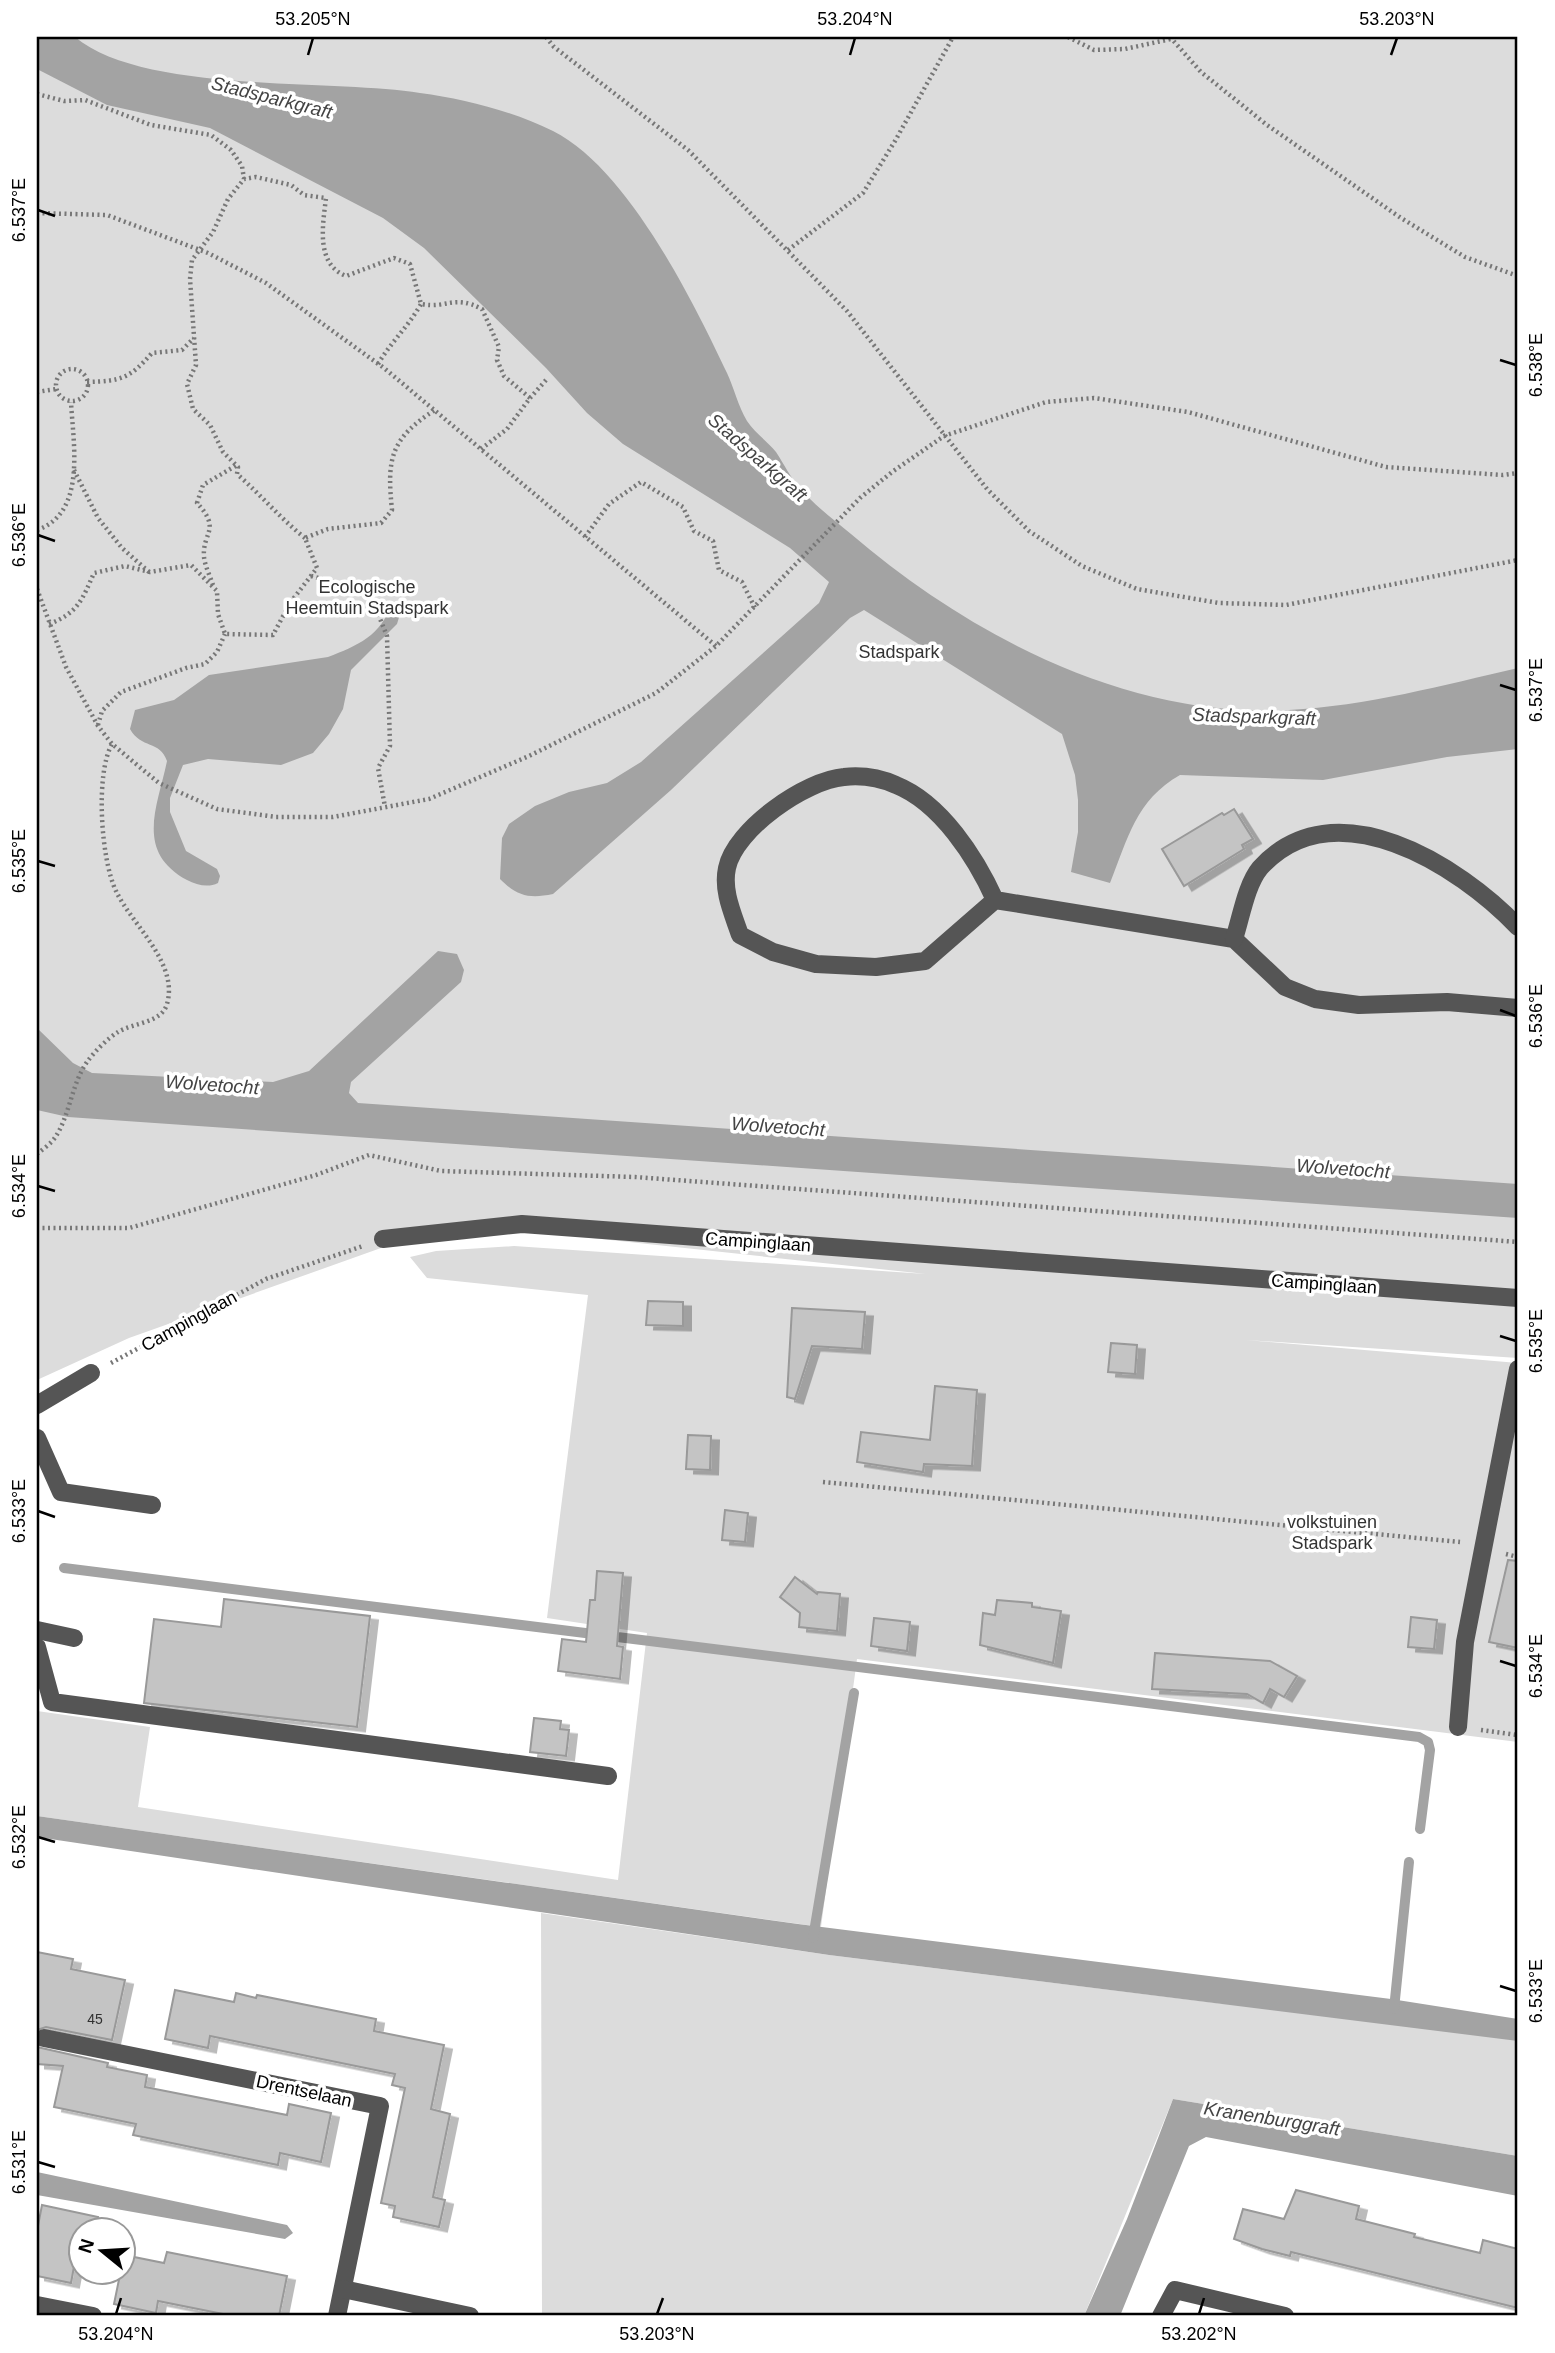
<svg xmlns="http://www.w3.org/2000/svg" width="1555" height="2353" viewBox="0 0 1555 2353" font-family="Helvetica,sans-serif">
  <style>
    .green { fill: #dcdcdc }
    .water { fill: #a3a3a3 }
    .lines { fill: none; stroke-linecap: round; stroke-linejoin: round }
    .stream { stroke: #a3a3a3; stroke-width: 10 }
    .building { fill: #c4c4c4; stroke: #999; stroke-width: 2; filter: url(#shadow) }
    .path { stroke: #777; stroke-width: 4.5; stroke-dasharray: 2 3.5; stroke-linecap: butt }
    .minor { stroke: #555; stroke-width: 18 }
    .ticks { fill: none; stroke: #000; stroke-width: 2.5 }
    .labels { text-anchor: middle; stroke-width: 7; stroke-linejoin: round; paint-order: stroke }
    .number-label { font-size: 14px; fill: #313131 }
    .park-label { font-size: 18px; fill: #333; stroke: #fff }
    .street-label { font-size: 18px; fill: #000; stroke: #fff }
    .water-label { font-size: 19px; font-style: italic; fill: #444; stroke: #fff }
    .neatline { fill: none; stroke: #000; stroke-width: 2.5 }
    .ticks-label { font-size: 18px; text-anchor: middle; fill: #000 }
  </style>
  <defs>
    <filter id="shadow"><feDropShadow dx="8" dy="4.5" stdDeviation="0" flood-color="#0004"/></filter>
  </defs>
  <rect width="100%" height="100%" fill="#fff"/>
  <g class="green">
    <path d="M37,37h1481v1321l-272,-18 272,23v379l-661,-83 -36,268 -784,-111v-105l113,16 -12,80 480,73 29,-247 -100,-15 41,-323 -161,-17 -17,-21 26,-6 78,-5 412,28 -475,-51 -322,115 -92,42z"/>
    <path d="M541,1913l288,42 395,49 6,-11 288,41v122l-345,-57 -89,217h-542z"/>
  </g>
  <g class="water">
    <path d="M37,37h38c68,57 257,42 345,56 44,6 93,18 133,38 74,37 139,168 174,242 7,15 11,33 20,48 7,11 20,20 29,31 8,12 14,25 24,36 14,17 34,32 51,46 119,102 278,185 438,176 77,-4 155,-25 229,-42v81l-71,8 -124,23 -143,-5c-44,25 -52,63 -70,108l-39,-11 7,-40v-32l-3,-25 -13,-41 -198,-124 -14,8 -179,172 -118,104c-24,5 -36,2 -53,-15l2,-41 7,-14 26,-18 34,-14 38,-9 34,-21 178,-159 10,-21 -39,-34 -167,-104 -36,-31 -41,-45 -122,-120 -41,-30 -173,-90 -103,-23 -70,-36z"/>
    <path d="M397,602l3,12 -3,10 -46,46 -8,39 -14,25 -16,19 -32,12 -73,-6 -25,6 -13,33v14l16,39 31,18 3,7 -2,7c-10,5 -21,2 -31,-3 -53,-29 -29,-74 -20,-119 -7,-21 -26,-12 -37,-32l5,-19 39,-10 35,-25 119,-18c29,-11 54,-22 63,-53z"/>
    <path d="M438,951l19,3 7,16 -3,12 -110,100 -2,11 9,10 1160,81v34l-1450,-101 -31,-7v-82l36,35 19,10 181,9 36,-11z"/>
    <path d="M37,1816l761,108 593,75 127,20v22l-689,-86 -792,-118z"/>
    <path d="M1173,2099l345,57v40l-312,-59 -17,9 -69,170h-36l43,-97z"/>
    <path d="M37,2172l250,53 6,8 -8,6 -248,-44z"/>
  </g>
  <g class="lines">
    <g class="stream">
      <path d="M64,1568l1355,169 9,5 2,8 -10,79"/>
      <path d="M813,1938l41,-245"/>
      <path d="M1394,2009l15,-147"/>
    </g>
  </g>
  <g class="building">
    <path d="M1234,809l19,30 -11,6 2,4 -60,37 -22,-37 60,-36 2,2z"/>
    <path d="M648,1301l35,1v24l-37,-1z"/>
    <path d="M792,1308l73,4 -3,37 -50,-3 -17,53 -8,-2z"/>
    <path d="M1111,1343l26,2 -2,29 -27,-2z"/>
    <path d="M935,1386l42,4 -5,76 -48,-2 -1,8 -66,-10 4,-30 69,8z"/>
    <path d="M688,1435l23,1 -1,34 -24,-1z"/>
    <path d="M725,1510l23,3 -3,29 -23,-2z"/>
    <path d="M1508,1560l10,1v87l-29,-6z"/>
    <path d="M597,1571l26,2 -6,73 6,1 -3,32 -62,-8 4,-32 24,3 4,-42h5z"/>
    <path d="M795,1577l22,17 1,-2 22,2 -3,37 -38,-4 1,-14 -20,-16z"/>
    <path d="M224,1599l146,17 -13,111 -213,-24 10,-84 67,8z"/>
    <path d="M997,1600l35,3v4l29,4 -8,52 -73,-18 3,-32 12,2z"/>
    <path d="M1411,1617l26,3 -3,29 -26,-2z"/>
    <path d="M874,1618l36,4 -3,29 -36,-5z"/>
    <path d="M1155,1653l115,8 27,15 -13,21 -14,-8 -7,14 -16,-9 -95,-5z"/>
    <path d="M534,1718l27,3 -1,8 9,1 -3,26 -36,-4z"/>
    <path d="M37,1952l36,7 -2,10 54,11 -13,60 -66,-13 -9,3z"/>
    <path d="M175,1990l59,12 2,-9 20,5 1,-3 119,24 -2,12 70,14 -13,64 19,5 -17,83 12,3 -6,27 -46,-10 2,-11 -14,-3 24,-115 -13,-3 3,-11 -185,-38 -2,12 -43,-9z"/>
    <path d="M37,2047l71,16 -1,4 40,8 -2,12 142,28 2,-11 42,9 -10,49 -41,-9 -2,12 -145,-30 3,-11 -82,-17 9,-41 -26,-2z"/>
    <path d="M1296,2190l63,16 -3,13 59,15 -1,3 66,16 3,-13 35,9v59l-227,-56 -1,4 -28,-7 -28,-10 9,-30 41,10z"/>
    <path d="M42,2205l56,12 -3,13h-15v21l-3,-1 -6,33 -34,-7v-45z"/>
    <path d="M167,2252l120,24 -8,40h-46l-75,-15 -2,12 -42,-9 10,-49 40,8z"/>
  </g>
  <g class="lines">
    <g class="path">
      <path d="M546,37l8,10 134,103 159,161 140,178 42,42 53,35 55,23 82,14 67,2 232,-45"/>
      <path d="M1068,37l26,13 31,-1 46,-10"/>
      <path d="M1170,37l31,35 66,53 134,93 64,39 53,19"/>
      <path d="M37,94l27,7 21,-1 66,25 60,10 20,15 11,16 2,13"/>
      <path d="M37,213l70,2 101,38 58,30 118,85 332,278"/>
      <path d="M788,250l75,-57 32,-52 58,-104"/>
      <path d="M378,364c13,-22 30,-37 43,-60"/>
      <circle cx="72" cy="385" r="16"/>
      <path d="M87,382c34,-1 42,-3 65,-29l30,-3 12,-12"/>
      <path d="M37,392l19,-3"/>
      <path d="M530,398l17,-19"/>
      <path d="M74,470l24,48 24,30 27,24"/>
      <path d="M37,530c50,-17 36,-87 34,-128"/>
      <path d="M585,537l24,-33 32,-22 42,25 11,24 19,10 6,29 23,12 13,26"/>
      <path d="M305,538c-25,-20 -44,-43 -68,-64l1,-7 -15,-15 -13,-27 -17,-16 -6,-25 9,-19 -6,-86 2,-19 21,-28 15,-33 16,-20 12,-2 35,8 13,10 22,3c-3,26 -11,66 20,78l48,-18 16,6 11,40c27,5 32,-10 61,5l17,38 -2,13 7,16 26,22 -23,31 -26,20"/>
      <path d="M311,576l51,14 14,19 11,27 3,110 -12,22 7,39"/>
      <path d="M213,585c-3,-9 -8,-19 -9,-28 -2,-25 18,-27 -7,-54l6,-18 34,-20"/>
      <path d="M37,589l29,78 32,59 14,18 47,39 58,26 59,8h57l96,-18 100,-43 127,-63 60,-47 144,-148 32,-26 52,-36 102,-34 48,-4 94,14 198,55 117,8 15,-2"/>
      <path d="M49,624c29,-11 33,-24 45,-51l31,-7 25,6 41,-7 26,26 1,23 7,20 48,1 17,-32 27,-35 -12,-30 23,-9 53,-6 11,-13c-5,-49 -3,-71 43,-100"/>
      <path d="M98,725l4,-14 19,-19 65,-24 19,-4 12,-12 8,-18"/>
      <path d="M37,1154c6,-5 15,-11 19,-18 14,-22 16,-53 31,-74 7,-10 21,-24 31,-30 14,-9 44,-9 49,-28 12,-41 -35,-79 -51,-113 -15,-31 -21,-117 -4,-147"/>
      <path d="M37,1228h92l187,-53 53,-20 72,16 194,6 883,65"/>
      <path d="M111,1363l155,-84 97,-33"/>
      <path d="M823,1482l637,60"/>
      <path d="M1506,1554l12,3"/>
      <path d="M1481,1730l37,5"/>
    </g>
    <g class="minor">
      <path d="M995,900c-19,-42 -54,-97 -99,-115 -16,-7 -34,-10 -52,-8 -38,3 -109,52 -117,91 -5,23 6,46 13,67l33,17 43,12 60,3 49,-6 70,-61 239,39 51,48 30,12 44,6 88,-3 71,6"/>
      <path d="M1234,939c7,-21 12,-54 26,-71 74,-82 199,-3 258,59"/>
      <path d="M383,1239l139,-15 996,74"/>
      <path d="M37,1405l54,-32"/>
      <path d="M37,1438l24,54 91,13"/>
      <path d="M37,1630l37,8"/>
      <path d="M37,1647l15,55 556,74"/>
      <path d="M1458,1727l7,-85 53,-273"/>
      <path d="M44,2038l336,68 -43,210"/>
      <path d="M343,2289l127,27"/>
      <path d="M37,2305l56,11"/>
      <path d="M1161,2316l14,-26 110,26"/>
    </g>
  </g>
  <path class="ticks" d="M308,55l5,-17M850,55l5,-17M1391,55l6,-17M38,210l17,6M1500,360l16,5M38,535l17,6M1500,685l16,5M38,861l17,5M1500,1010l16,6M38,1186l17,5M1500,1336l16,5M38,1511l17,6M1500,1661l16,5M38,1837l17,5M1500,1986l16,5M38,2162l17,5M116,2314l5,-16M657,2314l6,-16M1199,2314l5,-16"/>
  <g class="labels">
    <g class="number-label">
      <text x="95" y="2024">45</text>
    </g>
    <g class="park-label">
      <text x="367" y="593">Ecologische<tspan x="367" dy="21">Heemtuin Stadspark</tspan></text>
      <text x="899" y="658">Stadspark</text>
      <text x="1332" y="1528">volkstuinen<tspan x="1332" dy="21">Stadspark</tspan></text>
    </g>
    <g class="street-label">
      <text transform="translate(758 1242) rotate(4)" y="6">Campinglaan</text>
      <text transform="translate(1324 1284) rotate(4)" y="6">Campinglaan</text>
      <text transform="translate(189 1321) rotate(-29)" y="6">Campinglaan</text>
      <text transform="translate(304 2091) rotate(12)" y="6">Drentselaan</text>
    </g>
    <g class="water-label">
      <text transform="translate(272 97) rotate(14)" y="7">Stadsparkgraft</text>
      <text transform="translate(758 457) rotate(41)" y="7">Stadsparkgraft</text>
      <text transform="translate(1254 716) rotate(2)" y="7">Stadsparkgraft</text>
      <text transform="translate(212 1084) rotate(4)" y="7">Wolvetocht</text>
      <text transform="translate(778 1126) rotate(4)" y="7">Wolvetocht</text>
      <text transform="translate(1343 1168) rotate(4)" y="7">Wolvetocht</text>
      <text transform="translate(1272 2118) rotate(9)" y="7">Kranenburggraft</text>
    </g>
  </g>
  <rect width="1555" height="2353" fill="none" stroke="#ffffff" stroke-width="77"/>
  <g transform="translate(102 2251) rotate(288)"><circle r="33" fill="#ffffff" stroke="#999999" stroke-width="2"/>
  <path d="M0-5L12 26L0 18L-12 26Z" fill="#000000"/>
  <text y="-10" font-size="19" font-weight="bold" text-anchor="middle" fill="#000000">N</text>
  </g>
  <rect x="38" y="38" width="1478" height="2276" class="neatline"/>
  <g class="ticks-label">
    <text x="313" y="25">53.205°N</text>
    <text x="855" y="25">53.204°N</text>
    <text x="1397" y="25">53.203°N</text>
    <text transform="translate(19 210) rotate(-90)" y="6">6.537°E</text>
    <text transform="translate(1536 365) rotate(-90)" y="6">6.538°E</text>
    <text transform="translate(19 535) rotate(-90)" y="6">6.536°E</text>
    <text transform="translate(1536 690) rotate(-90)" y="6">6.537°E</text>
    <text transform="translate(19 861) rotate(-90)" y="6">6.535°E</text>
    <text transform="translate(1536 1016) rotate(-90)" y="6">6.536°E</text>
    <text transform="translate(19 1186) rotate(-90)" y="6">6.534°E</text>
    <text transform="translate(1536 1341) rotate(-90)" y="6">6.535°E</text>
    <text transform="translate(19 1511) rotate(-90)" y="6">6.533°E</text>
    <text transform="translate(1536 1666) rotate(-90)" y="6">6.534°E</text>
    <text transform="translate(19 1837) rotate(-90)" y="6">6.532°E</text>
    <text transform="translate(1536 1991) rotate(-90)" y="6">6.533°E</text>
    <text transform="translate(19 2162) rotate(-90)" y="6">6.531°E</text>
    <text x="116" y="2340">53.204°N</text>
    <text x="657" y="2340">53.203°N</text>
    <text x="1199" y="2340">53.202°N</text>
  </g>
</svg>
